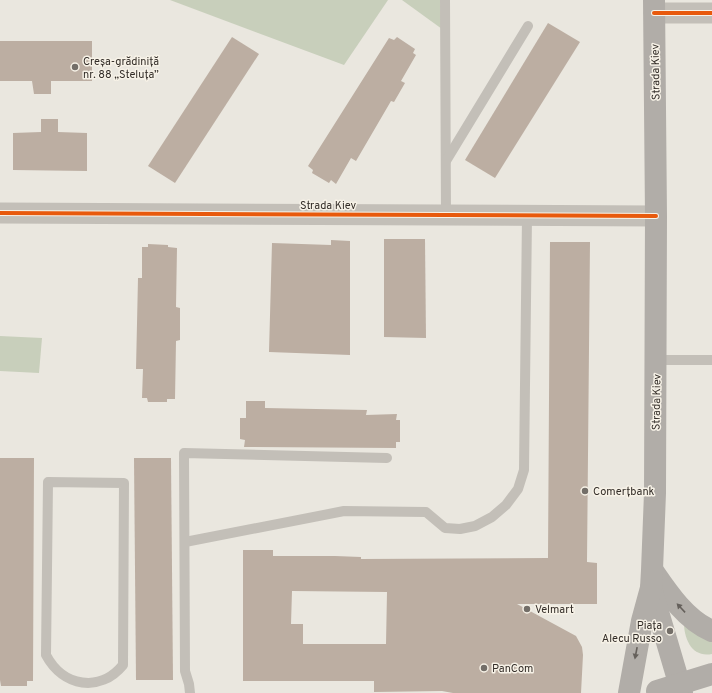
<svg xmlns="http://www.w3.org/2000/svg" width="712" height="693" viewBox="0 0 712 693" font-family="Overpass,sans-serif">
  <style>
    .green { fill: #c8cfbb }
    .building { fill: #bcaea2; fill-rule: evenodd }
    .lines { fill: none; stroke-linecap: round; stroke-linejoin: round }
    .lane { stroke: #c3bfb8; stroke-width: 10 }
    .street { stroke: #c3bfb8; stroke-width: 21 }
    .primary { stroke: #b1ada8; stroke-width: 22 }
    .cycleway-casing { stroke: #f7f2e7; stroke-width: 6 }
    .cycleway { stroke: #e8590c; stroke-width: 4 }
    .oneway { fill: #65605b }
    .poi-dot { fill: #736e68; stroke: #f7f2e7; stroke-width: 1.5 }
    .labels { text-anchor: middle; stroke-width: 3; stroke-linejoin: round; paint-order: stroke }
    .poi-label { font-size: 11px; fill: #332d28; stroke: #f7f2e7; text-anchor: start }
    .street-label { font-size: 11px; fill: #332d28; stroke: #f7f2e7 }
  </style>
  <rect width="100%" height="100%" fill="#eae7df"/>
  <g class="green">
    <path d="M170,0h218l-44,65z"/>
    <path d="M402,0h38l2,29z"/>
    <path d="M0,336l42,2 -3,35 -39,-2z"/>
    <path d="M684,623l28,18v13c-20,4 -28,-15 -28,-31z"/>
  </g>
  <g class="building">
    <path d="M548,23l32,19 -85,136 -30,-18z"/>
    <path d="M232,37l27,17 -84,129 -27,-17z"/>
    <path d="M397,37l18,12 -2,4 3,2 -15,26 4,2 -11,19 -3,-1 -35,60 -5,-3 -15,26 -5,-4 -2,3 -17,-10 1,-3 -5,-4 81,-128 5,2z"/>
    <path d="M0,41h92v40h-41v13h-17l-2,-13h-32z"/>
    <path d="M41,119h17v13l29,1v38l-74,-1v-37l28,-1z"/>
    <path d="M384,239h41l1,99 -42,-1z"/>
    <path d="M331,240l19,1v114l-81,-3 3,-109 59,2z"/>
    <path d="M550,242h40l-3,320 10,1v41h-80l59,32 6,11 1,8 -2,38h-128l-11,-2 -68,1v-11h-131v-131h30v6h62l26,1v2l187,-1zM292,591l95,1 -1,52h-83v-20h-12z"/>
    <path d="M148,244l20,1v2l9,1 -1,59 4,1v32l-4,1 -1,58h-8v3h-19l-1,-4h-5l1,-29h-7l2,-91h4v-31h6z"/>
    <path d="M246,401h19v7l102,2 -1,5 31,-1 -1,6h4v22h-4v6l-152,-1 1,-7 -5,-1v-21h6z"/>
    <path d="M0,458h34l-1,223h-6v5h-26l-1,-6z"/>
    <path d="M134,458h37l2,222h-37z"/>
  </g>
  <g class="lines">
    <g class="lane">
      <path d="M445,0l1,215"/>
      <path d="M446,161l82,-135"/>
      <path d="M656,360h56"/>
      <path d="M48,482l76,1 -1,182c-23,28 -60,22 -77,-10z"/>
      <path d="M185,542l159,-31 82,1 19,16 15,1 15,-3 17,-9 14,-12 12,-16 6,-19 3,-254"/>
      <path d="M190,693l-1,-9 -4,-13 -1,-218 203,5"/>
    </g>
    <g class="street">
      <path d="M654,13h58"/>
      <path d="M0,213l656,3"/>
    </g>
    <g class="primary">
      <path d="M653,571c15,22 33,49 59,60"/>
      <path d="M651,588l31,105"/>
      <path d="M657,691l55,-17"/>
      <path d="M629,693l13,-72 9,-33 1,-18 3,-77 1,-277 -2,-216"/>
    </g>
    <g class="cycleway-casing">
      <g id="cycleway">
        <path d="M654,13h58"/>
        <path d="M0,213l656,3"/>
      </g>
    </g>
    <use href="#cycleway" class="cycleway"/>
  </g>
  <defs><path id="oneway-solid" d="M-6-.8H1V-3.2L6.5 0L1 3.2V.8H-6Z"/></defs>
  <g class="oneway">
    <use href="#oneway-solid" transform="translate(681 608) rotate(-133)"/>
    <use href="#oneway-solid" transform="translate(636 653) rotate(101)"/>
  </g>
  <g class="poi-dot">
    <circle cx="75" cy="67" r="4"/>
    <circle cx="585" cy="491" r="4"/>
    <circle cx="527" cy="609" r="4"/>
    <circle cx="670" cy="631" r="4"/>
    <circle cx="484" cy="668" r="4"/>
  </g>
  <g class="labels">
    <g class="poi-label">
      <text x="83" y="65">Creșa-grădiniță<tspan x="83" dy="13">nr. 88 „Steluța”</tspan></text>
      <text x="593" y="495">Comerțbank</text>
      <text x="535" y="613">Velmart</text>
      <text x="662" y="629" text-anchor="end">Piața<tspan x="662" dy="13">Alecu Russo</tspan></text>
      <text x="492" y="672">PanCom</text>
    </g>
    <g class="street-label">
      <text transform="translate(655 72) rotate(-91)" y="4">Strada Kiev</text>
      <text x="328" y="209">Strada Kiev</text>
      <text transform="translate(656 402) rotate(-89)" y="4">Strada Kiev</text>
    </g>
  </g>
</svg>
